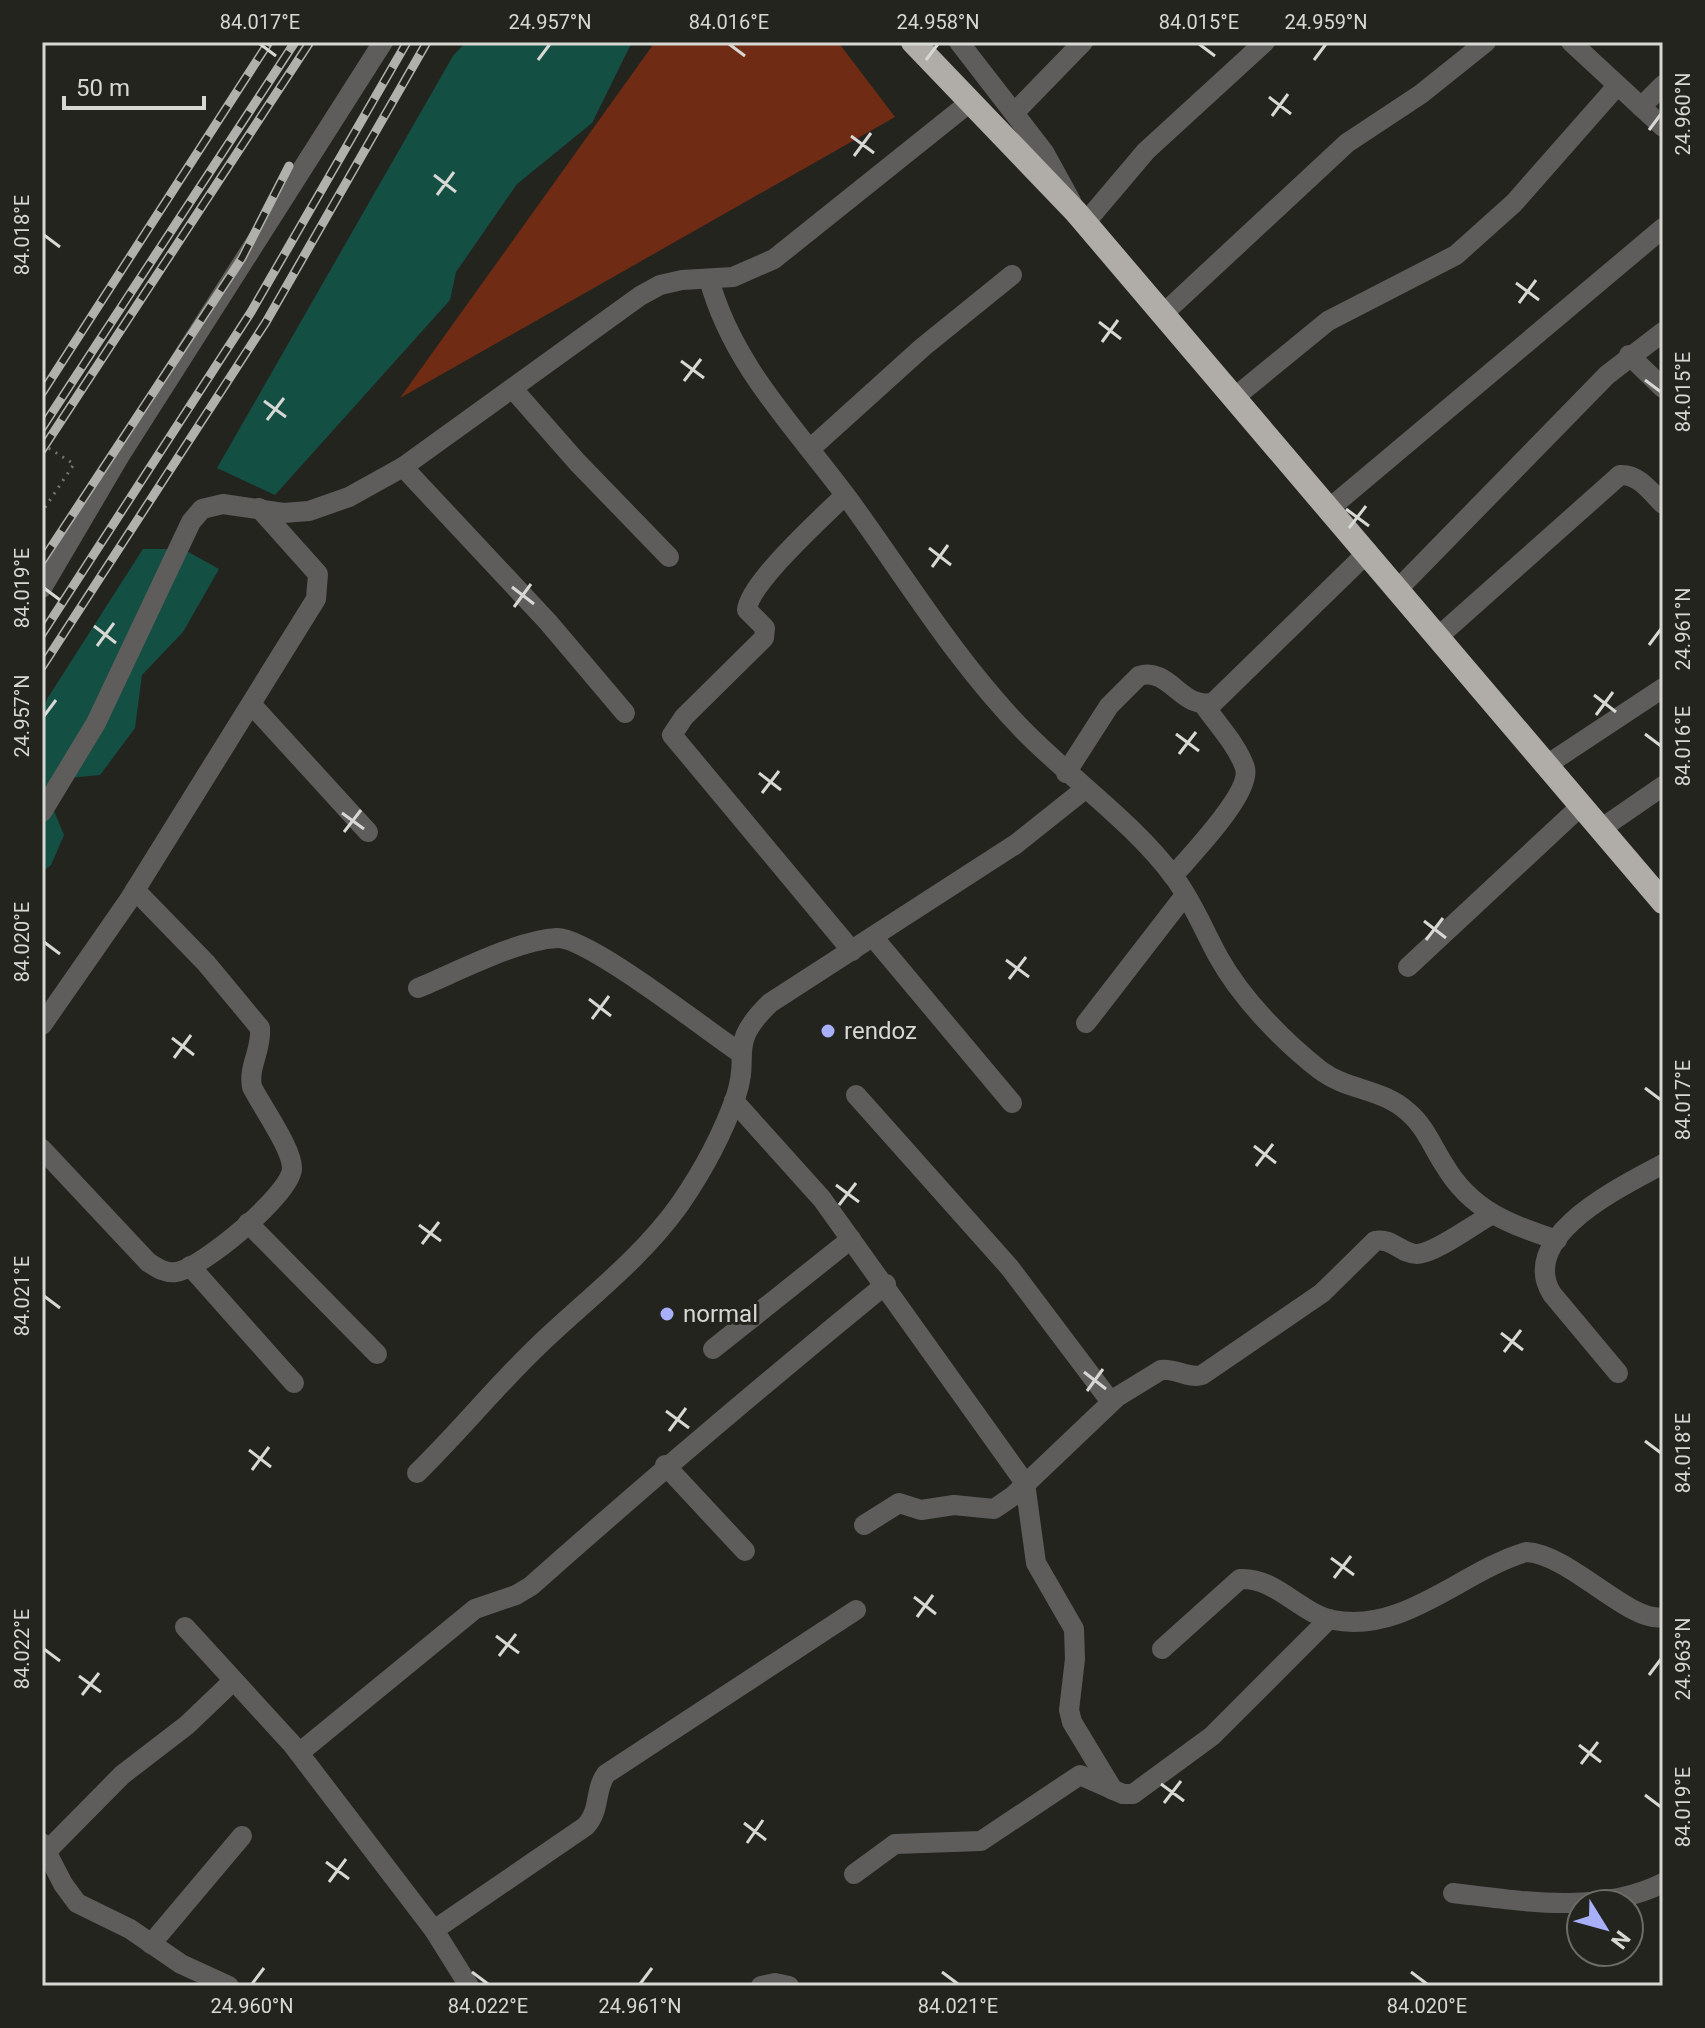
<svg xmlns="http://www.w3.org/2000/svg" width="1705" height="2028" viewBox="0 0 1705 2028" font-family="Roboto,sans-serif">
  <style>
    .green { fill: #6f2b13 }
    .water { fill: #144f43 }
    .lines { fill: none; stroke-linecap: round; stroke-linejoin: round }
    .path { stroke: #73736f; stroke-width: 3; stroke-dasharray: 2 6; stroke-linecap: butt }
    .minor { stroke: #5e5d5b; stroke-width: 20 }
    .highway { stroke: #b0aca7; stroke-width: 24 }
    .rail-casing { stroke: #b0b0ad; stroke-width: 9 }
    .rail { stroke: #24241f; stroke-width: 6; stroke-dasharray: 18; stroke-linecap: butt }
    .path-bridge { stroke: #73736f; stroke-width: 3; stroke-dasharray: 2 6; stroke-linecap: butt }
    .ticks { fill: none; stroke: #d7d7d4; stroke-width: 3 }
    .poi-dot { fill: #a8b0fc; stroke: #24241f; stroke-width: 3 }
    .labels { text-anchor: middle; stroke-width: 6; stroke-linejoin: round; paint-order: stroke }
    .poi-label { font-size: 24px; fill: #d7d7d4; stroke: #24241f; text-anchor: start }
    .neatline { fill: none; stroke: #d7d7d4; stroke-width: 3 }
    .ticks-label { font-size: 20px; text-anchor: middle; fill: #d7d7d4 }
  </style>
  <rect width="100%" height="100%" fill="#24241f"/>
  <path class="green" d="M655,42h183l57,75 -495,281z"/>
  <g class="water">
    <path d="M466,42h166l-40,81 -75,61 -61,88 -6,28 -175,195 -58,-27 236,-412z"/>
    <path d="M143,549h40l36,20 -36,63 -41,43 -7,53 -35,47 -31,3 -21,18 16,39 -13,30 -9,7v-153l5,-20z"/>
  </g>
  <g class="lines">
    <path class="path" d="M42,428l253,-386"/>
    <g class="minor">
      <path d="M959,42l85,110 27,49"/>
      <path d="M1571,42l92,85"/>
      <path d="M1641,107l22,-22"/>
      <path d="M1015,112l68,-70"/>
      <path d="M1085,223l61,-72 119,-109"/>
      <path d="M709,279c24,88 87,149 140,221 57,78 106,160 174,230 48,49 111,93 151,147 19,25 30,54 45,81 23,41 64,83 101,112 28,21 62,18 88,42 17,14 25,36 37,54 26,44 65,59 112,74"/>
      <path d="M1163,314l184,-171 74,-49 65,-52"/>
      <path d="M1629,355l34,33"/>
      <path d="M513,389l64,73 92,95"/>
      <path d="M1235,397l93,-76 128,-66 58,-52 103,-117"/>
      <path d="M810,449l113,-102 89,-72"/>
      <path d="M403,467l145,155 77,91"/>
      <path d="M845,495c-21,21 -96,88 -98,115l18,18 -1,10 -80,79 -12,18 180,216"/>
      <path d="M1330,508l333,-280"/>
      <path d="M42,588l77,-131 264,-415"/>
      <path d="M1399,588l208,-213 56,-43"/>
      <path d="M1439,636l181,-161c19,-1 31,17 43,29"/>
      <path d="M252,705l116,127"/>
      <path d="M1548,764l115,-76"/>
      <path d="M1066,773l43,-67 30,-30c31,-10 43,36 75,26l154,-150"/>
      <path d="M42,812l54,-89 95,-201 11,-13 21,-5 60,9 26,-2 40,-14 54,-30 237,-171 20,-11 22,-5 51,-3 41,-18 195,-156"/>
      <path d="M1602,828l61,-42"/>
      <path d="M1173,876c17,-20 79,-83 72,-108 -7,-22 -28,-44 -41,-63"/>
      <path d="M873,937l139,166"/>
      <path d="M1408,967l174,-162"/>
      <path d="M418,988c37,-15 99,-48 139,-50 31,-1 149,92 182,114"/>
      <path d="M1086,1023l99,-128"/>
      <path d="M42,1025l87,-125 187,-301 2,-25 -59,-66"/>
      <path d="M856,1095l154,173 101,134"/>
      <path d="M734,1101l88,98 203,284 11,80 38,66 1,30 -6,51 3,12 41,68"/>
      <path d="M42,1149l106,113c8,5 17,12 28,10 25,-3 114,-77 116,-103 1,-19 -30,-62 -40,-82 -4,-21 10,-37 8,-59l-54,-65 -71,-73"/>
      <path d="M248,1223l129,131"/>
      <path d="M190,1266l104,117"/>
      <path d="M713,1349l138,-110"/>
      <path d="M1618,1373l-66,-79c-36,-58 71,-108 111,-130"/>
      <path d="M665,1465l80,86"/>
      <path d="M417,1473c42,-41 79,-87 122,-128 48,-46 102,-86 141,-141 22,-32 43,-71 56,-108 15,-44 -10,-50 34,-93l246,-159 69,-55"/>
      <path d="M864,1525l35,-22 22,7 33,-5 40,4 19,-13 104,-99 44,-27c15,-2 27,9 41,5l120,-82 53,-52c17,-4 26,13 42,13 17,0 57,-30 74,-39"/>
      <path d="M185,1627l107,117 142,186 35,56"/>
      <path d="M1162,1649l78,-70c36,-2 59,34 93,41 71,14 129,-49 193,-68 44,2 104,72 137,65"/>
      <path d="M299,1753l176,-144 41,-14 15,-9c116,-103 234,-203 355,-302"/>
      <path d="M42,1843l21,41 14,19 53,26 51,35 48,22"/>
      <path d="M46,1852l76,-77 65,-50 46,-44"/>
      <path d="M854,1874l41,-30 86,-3 99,-66 43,19h10l79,-58 117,-117"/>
      <path d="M1453,1893c68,8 146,22 210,-10"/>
      <path d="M434,1930l152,-104c15,-17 8,-35 20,-52l250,-164"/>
      <path d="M151,1944l91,-108"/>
      <path d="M761,1986l14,-3 14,3"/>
    </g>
    <path class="highway" d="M913,42l163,170 587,690"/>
    <g class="rail-casing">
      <g id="rail">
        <path d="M42,393l227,-351"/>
        <path d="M42,428l253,-386"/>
        <path d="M42,450l268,-408"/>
        <path d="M42,561l200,-303 47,-92"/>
        <path d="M42,634l209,-322 156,-270"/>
        <path d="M42,667l224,-345 161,-280"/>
      </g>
    </g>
    <use href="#rail" class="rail"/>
    <path class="path-bridge" d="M42,444l32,20 -32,48"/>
  </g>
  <path class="ticks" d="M260,44l16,12M729,44l16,12M1199,44l16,12M538,60l12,-16M926,60l12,-16M1314,60l12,-16M1269,97l22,17M1272,116l16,-22M1649,130l12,-16M851,136l23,17M854,156l17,-23M434,175l22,17M437,195l17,-23M44,235l16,12M1516,283l23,17M1519,303l17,-23M1099,322l22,17M1102,342l16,-22M681,361l23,17M1645,380l16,12M684,381l17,-22M264,401l22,16M267,420l17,-22M1346,509l23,17M1349,528l17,-22M929,548l22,17M932,567l16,-22M512,587l22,17M44,588l16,12M514,607l17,-23M94,626l22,17M1649,645l12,-16M97,646l17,-23M1594,695l22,17M1596,715l17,-23M44,716l12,-16M1176,734l23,17M1645,734l16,12M1179,754l17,-22M759,773l22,17M762,793l17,-22M342,813l22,16M344,832l17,-22M1424,921l22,17M1426,940l17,-22M44,942l16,12M1006,960l23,17M1009,979l17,-22M589,999l22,17M592,1019l17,-23M172,1038l22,17M174,1058l17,-23M1645,1088l16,12M1254,1146l22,17M1256,1166l17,-22M836,1185l23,17M839,1205l17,-22M419,1225l22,16M422,1244l17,-22M44,1296l16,12M1501,1333l22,17M1504,1352l17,-22M1084,1372l22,17M1087,1391l16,-22M666,1411l23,17M669,1431l17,-23M1645,1441l16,12M249,1450l22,17M252,1470l17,-23M1331,1558l23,17M1334,1578l17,-22M914,1597l22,17M917,1617l16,-22M496,1636l23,17M44,1649l16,12M499,1656l17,-22M1649,1675l12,-16M79,1676l22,16M82,1695l17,-22M1579,1745l22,17M1581,1764l17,-22M1161,1784l23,17M1645,1795l16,12M1164,1803l17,-22M744,1823l22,17M747,1843l16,-23M326,1862l23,17M329,1882l17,-23M472,1972l16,12M942,1972l16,12M1411,1972l16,12M252,1984l12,-16M640,1984l12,-16"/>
  <g class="poi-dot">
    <circle cx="828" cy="1031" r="8"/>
    <circle cx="667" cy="1314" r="8"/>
  </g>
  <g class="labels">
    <g class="poi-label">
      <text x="844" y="1039">rendoz</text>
      <text x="683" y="1322">normal</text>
    </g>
  </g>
  <rect width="1705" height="2028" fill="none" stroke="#24241f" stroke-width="88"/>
  <g transform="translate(1605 1928) rotate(127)"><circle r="38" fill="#24241f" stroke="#6c6c67" stroke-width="2"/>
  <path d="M0-6L14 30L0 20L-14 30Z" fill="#a8b0fc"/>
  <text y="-12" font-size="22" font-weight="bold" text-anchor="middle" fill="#d7d7d4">N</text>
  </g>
  <path d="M64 96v12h140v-12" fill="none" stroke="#d7d7d4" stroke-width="4"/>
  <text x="76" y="96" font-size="24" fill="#d7d7d4" stroke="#24241f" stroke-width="6" paint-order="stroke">50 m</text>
  <rect x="44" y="44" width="1617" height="1940" class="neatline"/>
  <g class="ticks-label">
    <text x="260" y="29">84.017°E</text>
    <text x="550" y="29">24.957°N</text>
    <text x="729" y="29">84.016°E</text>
    <text x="938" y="29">24.958°N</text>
    <text x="1199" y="29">84.015°E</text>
    <text x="1326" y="29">24.959°N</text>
    <text transform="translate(1683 114) rotate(-90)" y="7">24.960°N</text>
    <text transform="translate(22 235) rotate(-90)" y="7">84.018°E</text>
    <text transform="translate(1683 392) rotate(-90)" y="7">84.015°E</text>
    <text transform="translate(22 588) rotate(-90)" y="7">84.019°E</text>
    <text transform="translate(1683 629) rotate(-90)" y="7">24.961°N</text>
    <text transform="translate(22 716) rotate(-90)" y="7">24.957°N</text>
    <text transform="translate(1683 746) rotate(-90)" y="7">84.016°E</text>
    <text transform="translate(22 942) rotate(-90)" y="7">84.020°E</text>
    <text transform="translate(1683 1100) rotate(-90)" y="7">84.017°E</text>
    <text transform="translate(22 1296) rotate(-90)" y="7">84.021°E</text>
    <text transform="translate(1683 1453) rotate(-90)" y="7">84.018°E</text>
    <text transform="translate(22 1649) rotate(-90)" y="7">84.022°E</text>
    <text transform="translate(1683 1659) rotate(-90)" y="7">24.963°N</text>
    <text transform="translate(1683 1807) rotate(-90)" y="7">84.019°E</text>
    <text x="252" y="2013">24.960°N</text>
    <text x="488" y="2013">84.022°E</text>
    <text x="640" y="2013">24.961°N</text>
    <text x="958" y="2013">84.021°E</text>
    <text x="1427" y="2013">84.020°E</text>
  </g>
</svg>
